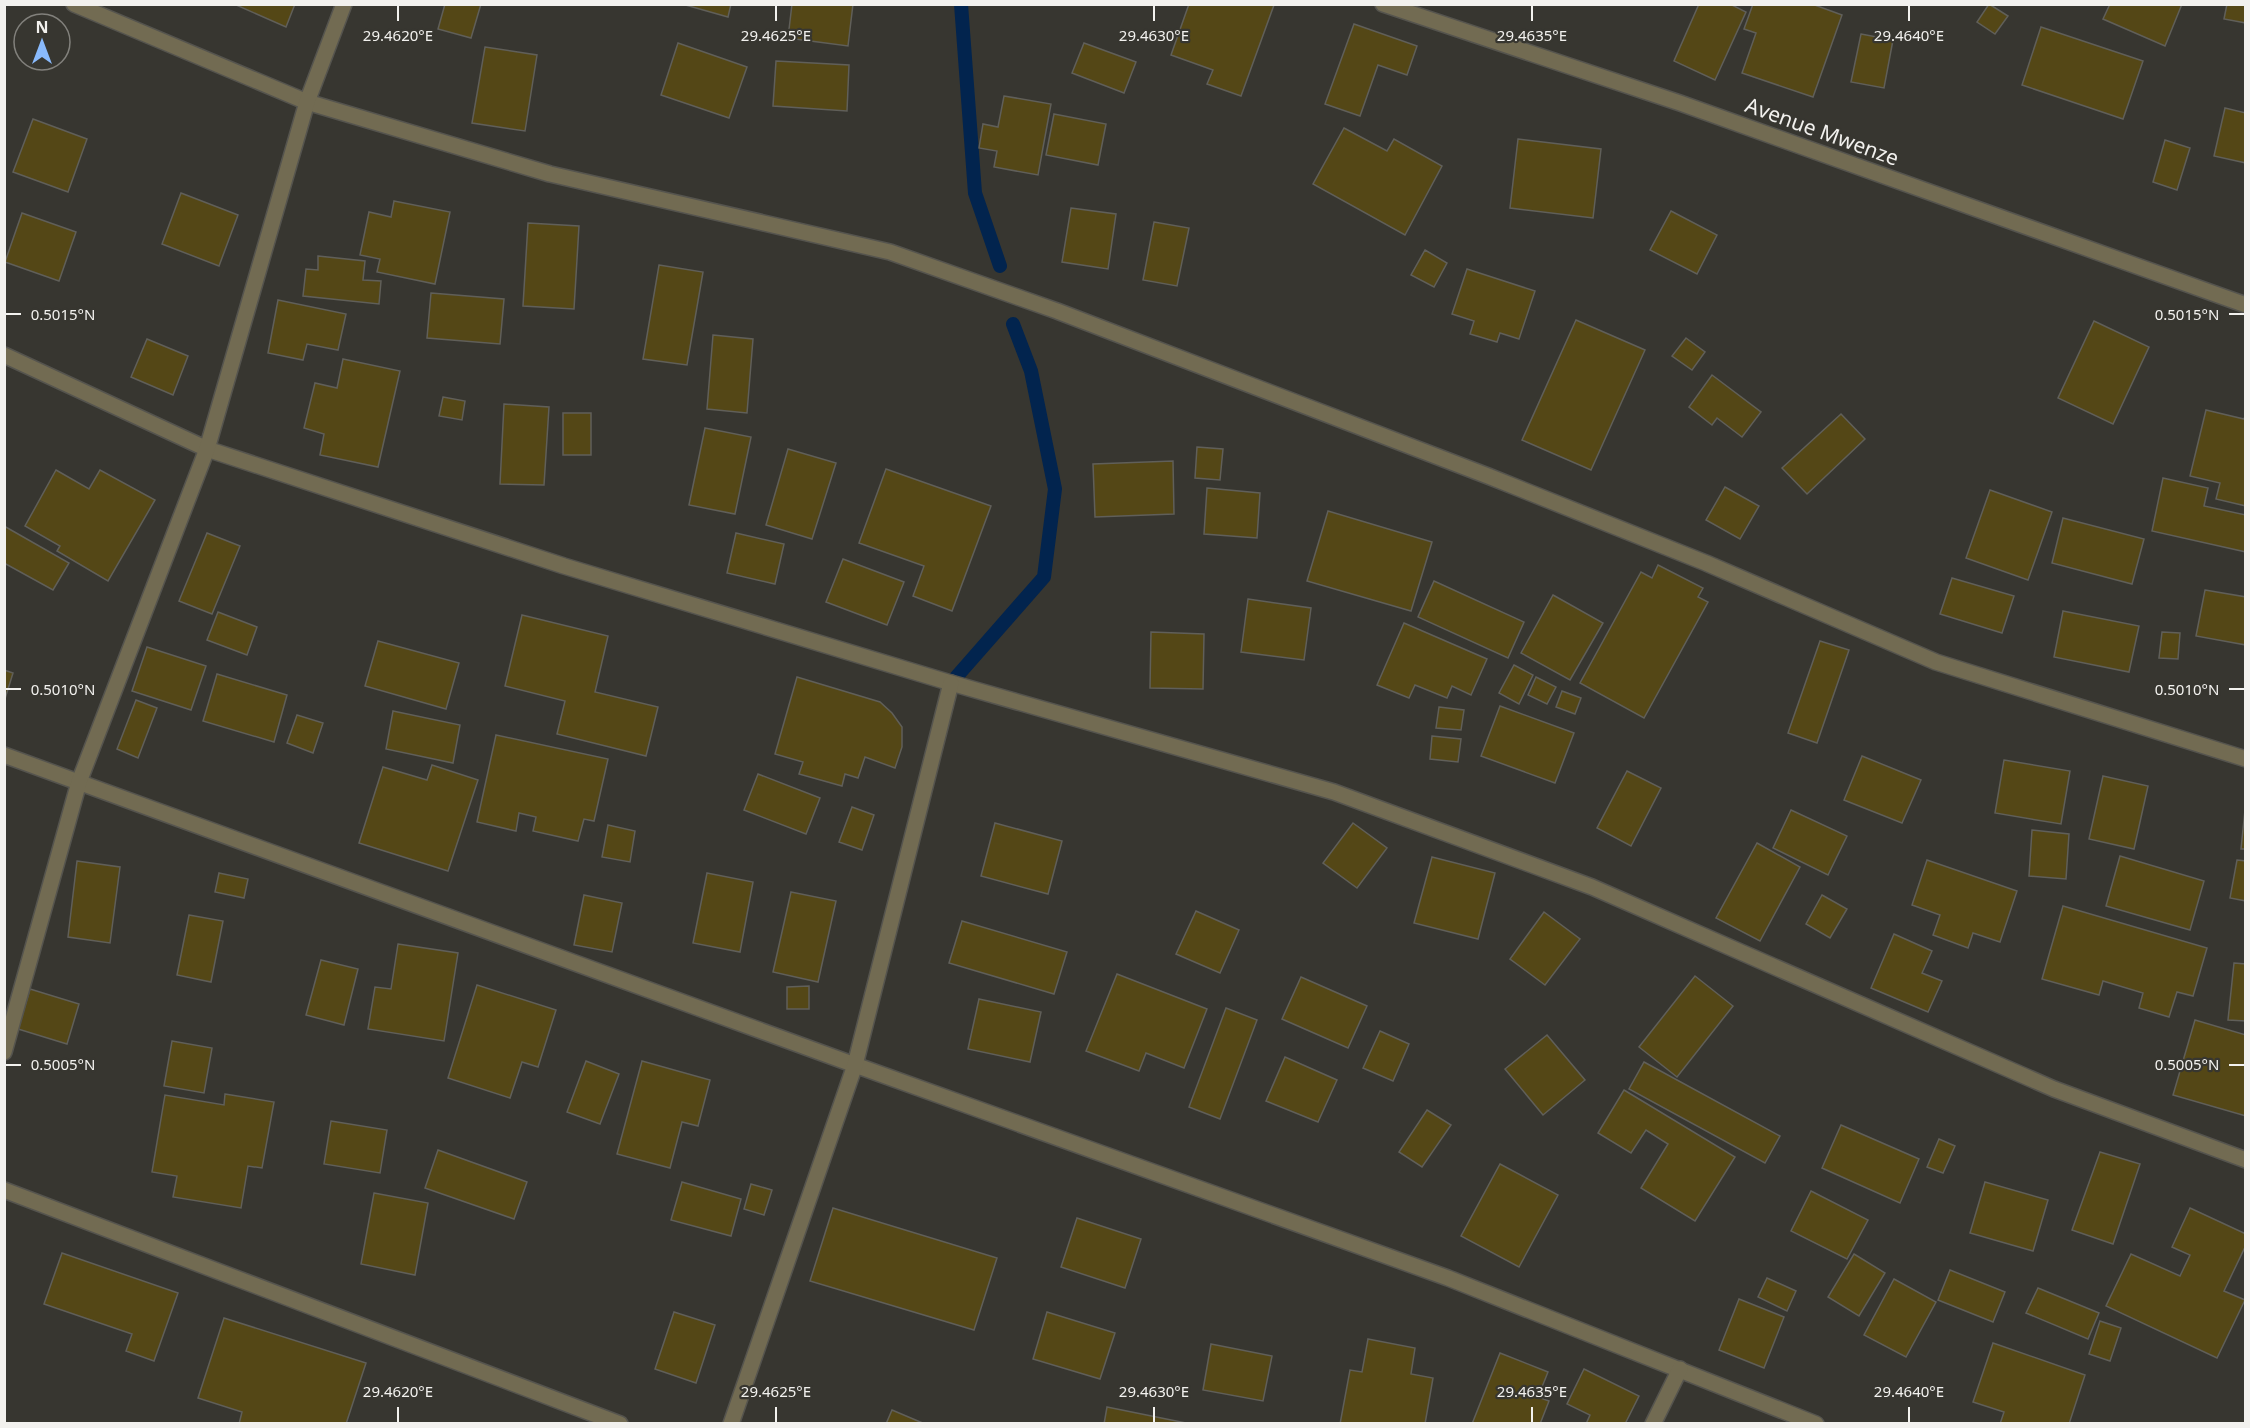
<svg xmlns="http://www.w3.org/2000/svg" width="2250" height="1428" viewBox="0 0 2250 1428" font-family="'Noto Sans',sans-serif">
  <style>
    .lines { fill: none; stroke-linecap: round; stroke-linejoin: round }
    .stream { stroke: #02244e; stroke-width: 14 }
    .building { fill: #544716; stroke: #605f59; stroke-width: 1.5 }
    .minor-casing { stroke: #55544e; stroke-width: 18 }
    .tertiary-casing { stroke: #55544e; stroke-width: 18 }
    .minor { stroke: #726b52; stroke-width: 15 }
    .tertiary { stroke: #726b52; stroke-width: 15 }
    .ticks { fill: none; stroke: #f2f1ee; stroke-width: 2 }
    .labels { text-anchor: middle; stroke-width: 4.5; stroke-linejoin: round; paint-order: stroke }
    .street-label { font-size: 21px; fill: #f2f1ee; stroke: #373630 }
    .ticks-label { font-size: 15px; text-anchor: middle; fill: #f2f1ee; stroke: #373630; stroke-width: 4.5; stroke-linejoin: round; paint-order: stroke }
  </style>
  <rect width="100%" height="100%" fill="#373630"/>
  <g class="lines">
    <g class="stream">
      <path d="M961,4l14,189 25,73"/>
      <path d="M951,683l93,-106 11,-88 -24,-118 -18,-47"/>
    </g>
  </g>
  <g class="building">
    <path d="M234,4h61l-9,23z"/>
    <path d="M445,4h36l-10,34 -33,-9z"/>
    <path d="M682,4h49l-3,13z"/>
    <path d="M792,4h61l-5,42 -60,-8z"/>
    <path d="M1189,4l85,1 -33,91 -34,-12 6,-14 -42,-15z"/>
    <path d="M1699,4h31l16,8 -31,68 -41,-19z"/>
    <path d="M1753,4h59l30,11 -29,82 -71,-24 14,-40 -12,-4z"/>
    <path d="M1989,4l19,12 -13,18 -18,-12z"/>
    <path d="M2110,4h72l-17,42 -62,-27z"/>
    <path d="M2227,4h19v19l-22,-4z"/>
    <path d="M1354,24l63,22 -10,29 -29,-10 -18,51 -35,-12z"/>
    <path d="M2041,27l102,34 -20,58 -101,-34z"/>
    <path d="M1861,34l32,6 -9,48 -33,-6z"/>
    <path d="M678,43l69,24 -18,51 -68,-23z"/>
    <path d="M1084,43l52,19 -12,31 -52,-20z"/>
    <path d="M485,47l52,8 -12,76 -53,-8z"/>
    <path d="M776,61l73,4 -2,46 -74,-5z"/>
    <path d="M1004,96l47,8 -13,71 -44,-8 3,-16 -18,-3 4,-24 15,3z"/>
    <path d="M2225,108l21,5v50l-32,-7z"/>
    <path d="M1054,114l52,10 -8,41 -52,-10z"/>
    <path d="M33,119l54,20 -19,53 -55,-20z"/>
    <path d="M1344,128l43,23 7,-12 48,27 -37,69 -92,-51z"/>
    <path d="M1518,139l83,10 -8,69 -83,-10z"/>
    <path d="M2165,140l25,8 -13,42 -24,-8z"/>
    <path d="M181,193l57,22 -19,51 -57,-22z"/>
    <path d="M394,201l56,11 -15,72 -58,-12 3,-13 -20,-4 9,-43 22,5z"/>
    <path d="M1071,208l45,6 -8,55 -46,-7z"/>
    <path d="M1671,211l46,24 -20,39 -47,-24z"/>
    <path d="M22,213l54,19 -17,49 -54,-19z"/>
    <path d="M1154,222l35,6 -12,58 -34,-6z"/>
    <path d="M528,223l51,3 -5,83 -51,-3z"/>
    <path d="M1425,250l22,13 -13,24 -23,-12z"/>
    <path d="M318,256l47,5 -2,19 18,1 -2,23 -76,-8 3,-27 12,1z"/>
    <path d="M659,265l44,7 -16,93 -44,-6z"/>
    <path d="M1467,269l68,22 -16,48 -19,-6 -3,9 -27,-8 4,-13 -22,-7z"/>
    <path d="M431,293l73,6 -4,45 -73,-6z"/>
    <path d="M278,300l68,14 -8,36 -31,-6 -4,16 -35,-7z"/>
    <path d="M1576,320l69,30 -54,120 -69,-30z"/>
    <path d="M2094,321l55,26 -36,77 -55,-26z"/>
    <path d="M713,335l40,4 -6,74 -40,-4z"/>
    <path d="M1686,338l19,14 -13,18 -20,-14z"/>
    <path d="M147,339l41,17 -15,39 -42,-18z"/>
    <path d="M343,359l57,12 -22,96 -58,-12 4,-21 -20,-6 11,-45 22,5z"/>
    <path d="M1712,375l49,37 -19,25 -25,-19 -5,7 -23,-18z"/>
    <path d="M443,397l22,4 -3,19 -23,-4z"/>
    <path d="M504,404l45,3 -5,78 -44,-1z"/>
    <path d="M2206,410l38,9 2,-6v93l-30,-7 4,-16 -30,-7z"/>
    <rect x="563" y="413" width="28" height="42"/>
    <path d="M1841,414l24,25 -58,55 -25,-26z"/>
    <path d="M705,428l46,9 -16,77 -46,-9z"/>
    <path d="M1197,447l26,2 -3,31 -25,-2z"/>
    <path d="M788,449l48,14 -24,76 -46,-14z"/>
    <path d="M1173,461l1,53 -79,3 -2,-53z"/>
    <path d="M886,469l105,37 -39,105 -39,-15 11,-30 -65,-23z"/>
    <path d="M56,470l33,19 11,-19 55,30 -47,81 -51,-30 3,-5 -35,-20z"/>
    <path d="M2163,478l45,10 -4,18 42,9v37l-94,-21z"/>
    <path d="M1725,487l34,19 -19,33 -34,-19z"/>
    <path d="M1207,488l53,5 -3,45 -53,-4z"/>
    <path d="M1990,490l62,22 -24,68 -62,-22z"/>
    <path d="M1328,511l104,31 -21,69 -104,-30z"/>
    <path d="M2063,518l81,21 -12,45 -80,-21z"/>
    <path d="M4,526l65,37 -16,27 -49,-27z"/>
    <path d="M207,533l33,13 -28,68 -33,-13z"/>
    <path d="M736,533l48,11 -9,40 -48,-11z"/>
    <path d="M843,559l61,23 -17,43 -61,-23z"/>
    <path d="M1658,565l45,23 -5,9 10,5 -64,116 -64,-35 61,-111 11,6z"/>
    <path d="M1952,578l62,18 -12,37 -62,-19z"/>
    <path d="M1434,581l90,41 -16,36 -90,-41z"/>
    <path d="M2205,590l41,7v48l-50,-9z"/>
    <path d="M1553,595l50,28 -33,57 -49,-27z"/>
    <path d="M1248,599l63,9 -7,52 -63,-8z"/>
    <path d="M2063,611l76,15 -10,46 -75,-15z"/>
    <path d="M218,612l39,15 -10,28 -40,-15z"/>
    <path d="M522,615l86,21 -13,56 63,15 -12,49 -89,-22 8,-33 -60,-15z"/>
    <path d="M1404,623l83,36 -16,36 -19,-9 -5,12 -32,-13 -6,13 -32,-13z"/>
    <path d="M1151,632l53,2 -1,55 -53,-1z"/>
    <path d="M2162,632l18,1 -2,26 -19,-1z"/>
    <path d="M378,641l81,22 -13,46 -81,-23z"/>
    <path d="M1820,641l29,9 -32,93 -29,-10z"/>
    <path d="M147,647l59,19 -15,44 -59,-19z"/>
    <path d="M1514,665l19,10 -14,29 -20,-11z"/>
    <path d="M4,670l9,3 -9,29z"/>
    <path d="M217,674l70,21 -13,47 -71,-21z"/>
    <path d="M797,677l83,25 12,11 10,14v20l-7,21 -30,-11 -7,21 -13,-4 -3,12 -43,-12 4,-12 -28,-8z"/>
    <path d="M1536,677l20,10 -9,17 -19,-9z"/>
    <path d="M1562,691l19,7 -6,16 -19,-7z"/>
    <path d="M136,700l21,8 -19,50 -21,-9z"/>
    <path d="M1500,706l74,27 -19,50 -74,-27z"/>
    <path d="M1439,707l25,3 -3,20 -25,-2z"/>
    <path d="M393,711l67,14 -7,38 -67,-14z"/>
    <path d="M297,715l26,8 -10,30 -26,-10z"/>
    <path d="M496,735l112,24 -14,62 -10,-2 -6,22 -45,-10 3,-14 -17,-4 -3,18 -39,-9z"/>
    <path d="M1432,736l29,3 -3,23 -28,-3z"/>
    <path d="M1862,756l59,24 -19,43 -58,-23z"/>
    <path d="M2004,760l66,11 -9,53 -66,-11z"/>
    <path d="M432,765l46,15 -30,91 -89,-28 24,-76 44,13z"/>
    <path d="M1627,771l34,17 -30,58 -34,-18z"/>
    <path d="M758,774l62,24 -14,36 -62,-24z"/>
    <path d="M2103,776l45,10 -14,63 -45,-10z"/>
    <path d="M852,807l22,8 -12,35 -23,-8z"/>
    <path d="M1791,810l56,26 -19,39 -55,-27z"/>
    <path d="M2245,810h1v39h-5z"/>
    <path d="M995,823l67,18 -14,53 -67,-18z"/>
    <path d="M1353,823l34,25 -30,40 -34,-25z"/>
    <path d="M608,825l27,6 -5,31 -28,-5z"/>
    <path d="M2032,830l37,4 -3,45 -37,-3z"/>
    <path d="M1757,843l43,24 -40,74 -44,-23z"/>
    <path d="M2120,856l84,25 -14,49 -84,-24z"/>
    <path d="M1432,857l63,16 -17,66 -64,-16z"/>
    <path d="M1927,860l90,31 -17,51 -27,-9 -5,15 -35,-13 7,-20 -28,-10z"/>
    <path d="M2237,860l9,1v40l-16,-3z"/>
    <path d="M77,861l43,6 -10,76 -42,-6z"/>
    <path d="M219,873l29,6 -4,19 -29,-6z"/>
    <path d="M707,873l46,9 -13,70 -47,-9z"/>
    <path d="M791,892l45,9 -18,81 -45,-10z"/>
    <path d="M584,895l38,8 -10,49 -38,-7z"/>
    <path d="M1822,895l25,14 -17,29 -24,-14z"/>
    <path d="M2063,906l144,42 -14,48 -16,-4 -8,25 -30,-9 4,-15 -40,-12 -4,14 -57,-16z"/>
    <path d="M1196,911l43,19 -19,43 -44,-19z"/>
    <path d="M1544,912l36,27 -35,46 -35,-26z"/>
    <path d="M189,915l34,6 -12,61 -34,-7z"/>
    <path d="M962,921l105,31 -13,42 -105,-31z"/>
    <path d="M1894,934l38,17 -10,22 20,8 -14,31 -57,-24z"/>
    <path d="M398,944l60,9 -14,88 -76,-12 7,-42 16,2z"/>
    <path d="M321,960l37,9 -14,56 -38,-10z"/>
    <path d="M2234,963l12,1v57l-18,-1z"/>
    <path d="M1117,974l90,35 -23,59 -38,-15 -7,18 -53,-20z"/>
    <path d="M1695,976l38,30 -56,71 -38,-30z"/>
    <path d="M1301,977l66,29 -19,42 -66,-29z"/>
    <path d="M477,985l79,25 -18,57 -16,-5 -12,36 -62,-20z"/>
    <path d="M809,986v23h-22v-22z"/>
    <path d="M30,989l49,15 -12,40 -49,-15z"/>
    <path d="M979,999l62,13 -11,50 -62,-13z"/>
    <path d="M1226,1008l31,12 -37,99 -31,-12z"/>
    <path d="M2195,1020l51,15v81l-73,-21z"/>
    <path d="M1380,1031l29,13 -16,37 -30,-13z"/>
    <path d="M1547,1035l38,45 -42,35 -38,-46z"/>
    <path d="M172,1041l40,7 -8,45 -40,-7z"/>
    <path d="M1285,1057l52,23 -19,42 -52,-21z"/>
    <path d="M586,1061l33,13 -19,50 -33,-12z"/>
    <path d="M642,1061l68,19 -12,46 -16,-4 -12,46 -53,-14z"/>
    <path d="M1644,1062l136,74 -15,27 -136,-74z"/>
    <path d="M1624,1090l111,67 -40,64 -54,-33 27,-44 -22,-14 -15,23 -33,-20z"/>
    <path d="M225,1094l49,8 -12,66 -14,-2 -7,42 -68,-11 4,-21 -25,-4 13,-77 59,10z"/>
    <path d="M1427,1110l24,15 -29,42 -23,-15z"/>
    <path d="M331,1121l56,9 -7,43 -56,-9z"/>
    <path d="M1841,1125l78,34 -19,44 -78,-35z"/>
    <path d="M1939,1139l16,7 -12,27 -16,-6z"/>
    <path d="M438,1150l89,32 -13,37 -89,-31z"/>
    <path d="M2100,1152l40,12 -27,80 -41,-14z"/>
    <path d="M1500,1164l58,31 -39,72 -58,-31z"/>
    <path d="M682,1182l59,17 -10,37 -60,-16z"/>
    <path d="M1985,1182l63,18 -15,51 -63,-18z"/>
    <path d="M751,1184l21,6 -8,25 -20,-6z"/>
    <path d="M1811,1191l57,29 -21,39 -56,-28z"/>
    <path d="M374,1193l54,10 -13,72 -54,-11z"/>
    <path d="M833,1208l164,50 -23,72 -164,-49z"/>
    <path d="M2190,1208l56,26v11l-22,46 21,9 -28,58 -111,-52 25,-52 49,22 10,-21 -18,-8z"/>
    <path d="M1077,1218l64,21 -16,49 -64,-21z"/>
    <path d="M62,1253l116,40 -24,68 -28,-10 6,-17 -88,-30z"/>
    <path d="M1854,1254l31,19 -26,43 -31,-19z"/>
    <path d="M1950,1270l55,22 -12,30 -55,-22z"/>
    <path d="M1767,1278l29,13 -9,20 -29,-14z"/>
    <path d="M1894,1279l42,23 -30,55 -42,-22z"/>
    <path d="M2038,1288l61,25 -11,26 -62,-26z"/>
    <path d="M1739,1299l45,18 -20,51 -45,-18z"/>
    <path d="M674,1312l41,13 -19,58 -41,-14z"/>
    <path d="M1047,1312l68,21 -15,46 -67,-20z"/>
    <path d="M224,1318l142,45 -20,61h-107l3,-12 -44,-14z"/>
    <path d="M2100,1321l21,7 -11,33 -21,-7z"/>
    <path d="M1368,1339l47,9 -4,26 22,4 -8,46h-85l10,-54 12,2z"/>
    <path d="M1993,1343l92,32 -16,49h-69l4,-12 -31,-10z"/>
    <path d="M1211,1344l61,12 -9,45 -60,-11z"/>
    <path d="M1500,1353l48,19 -10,25 11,4 -9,23h-68z"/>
    <path d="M1584,1369l55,27 -14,28h-39l4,-9 -23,-11z"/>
    <path d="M1107,1407l84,17h-87z"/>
    <path d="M892,1410l33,14h-39z"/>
  </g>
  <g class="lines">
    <g class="minor-casing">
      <g id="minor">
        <path d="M74,4l233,98 243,72 340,78 167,59 431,165 218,87 230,99 310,97"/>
        <path d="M4,355l203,94 357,117 387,117 383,109 258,95 462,202 192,71"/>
        <path d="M4,755l851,310 593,213 368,146"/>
        <path d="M4,1052l75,-270 128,-333 100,-347 37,-98"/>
        <path d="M731,1424l124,-359 96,-382"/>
        <path d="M1653,1424l27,-55"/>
      </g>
    </g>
    <g class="tertiary-casing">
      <g id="tertiary">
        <path d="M1383,4l297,99 566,202"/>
        <path d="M4,1190l616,234"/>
      </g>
    </g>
    <use href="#minor" class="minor"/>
    <use href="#tertiary" class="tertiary"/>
  </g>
  <path class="ticks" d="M398,6v15M776,6v15M1154,6v15M1532,6v15M1909,6v15M6,314h15M2229,314h15M6,689h15M2229,689h15M6,1065h15M2229,1065h15M398,1407v15M776,1407v15M1154,1407v15M1532,1407v15M1909,1407v15"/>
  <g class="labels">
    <g class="street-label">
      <text transform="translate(1822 132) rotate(20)" y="7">Avenue Mwenze</text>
    </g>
  </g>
  <g class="ticks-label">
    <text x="398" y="41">29.4620°E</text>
    <text x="776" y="41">29.4625°E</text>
    <text x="1154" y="41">29.4630°E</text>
    <text x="1532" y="41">29.4635°E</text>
    <text x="1909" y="41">29.4640°E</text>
    <text x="63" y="320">0.5015°N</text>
    <text x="2187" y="320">0.5015°N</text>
    <text x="63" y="695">0.5010°N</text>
    <text x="2187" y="695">0.5010°N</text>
    <text x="63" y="1070">0.5005°N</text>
    <text x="2187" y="1070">0.5005°N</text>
    <text x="398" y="1397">29.4620°E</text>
    <text x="776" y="1397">29.4625°E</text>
    <text x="1154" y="1397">29.4630°E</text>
    <text x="1532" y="1397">29.4635°E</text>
    <text x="1909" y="1397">29.4640°E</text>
  </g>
  <rect width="2250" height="1428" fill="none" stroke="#f2f1ee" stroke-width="12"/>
  <g transform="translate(42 42)"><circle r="28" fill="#373630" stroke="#82817c" stroke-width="1.5"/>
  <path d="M0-4.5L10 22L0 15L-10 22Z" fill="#89bafc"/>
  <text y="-9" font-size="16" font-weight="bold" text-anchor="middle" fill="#f2f1ee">N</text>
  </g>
</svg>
